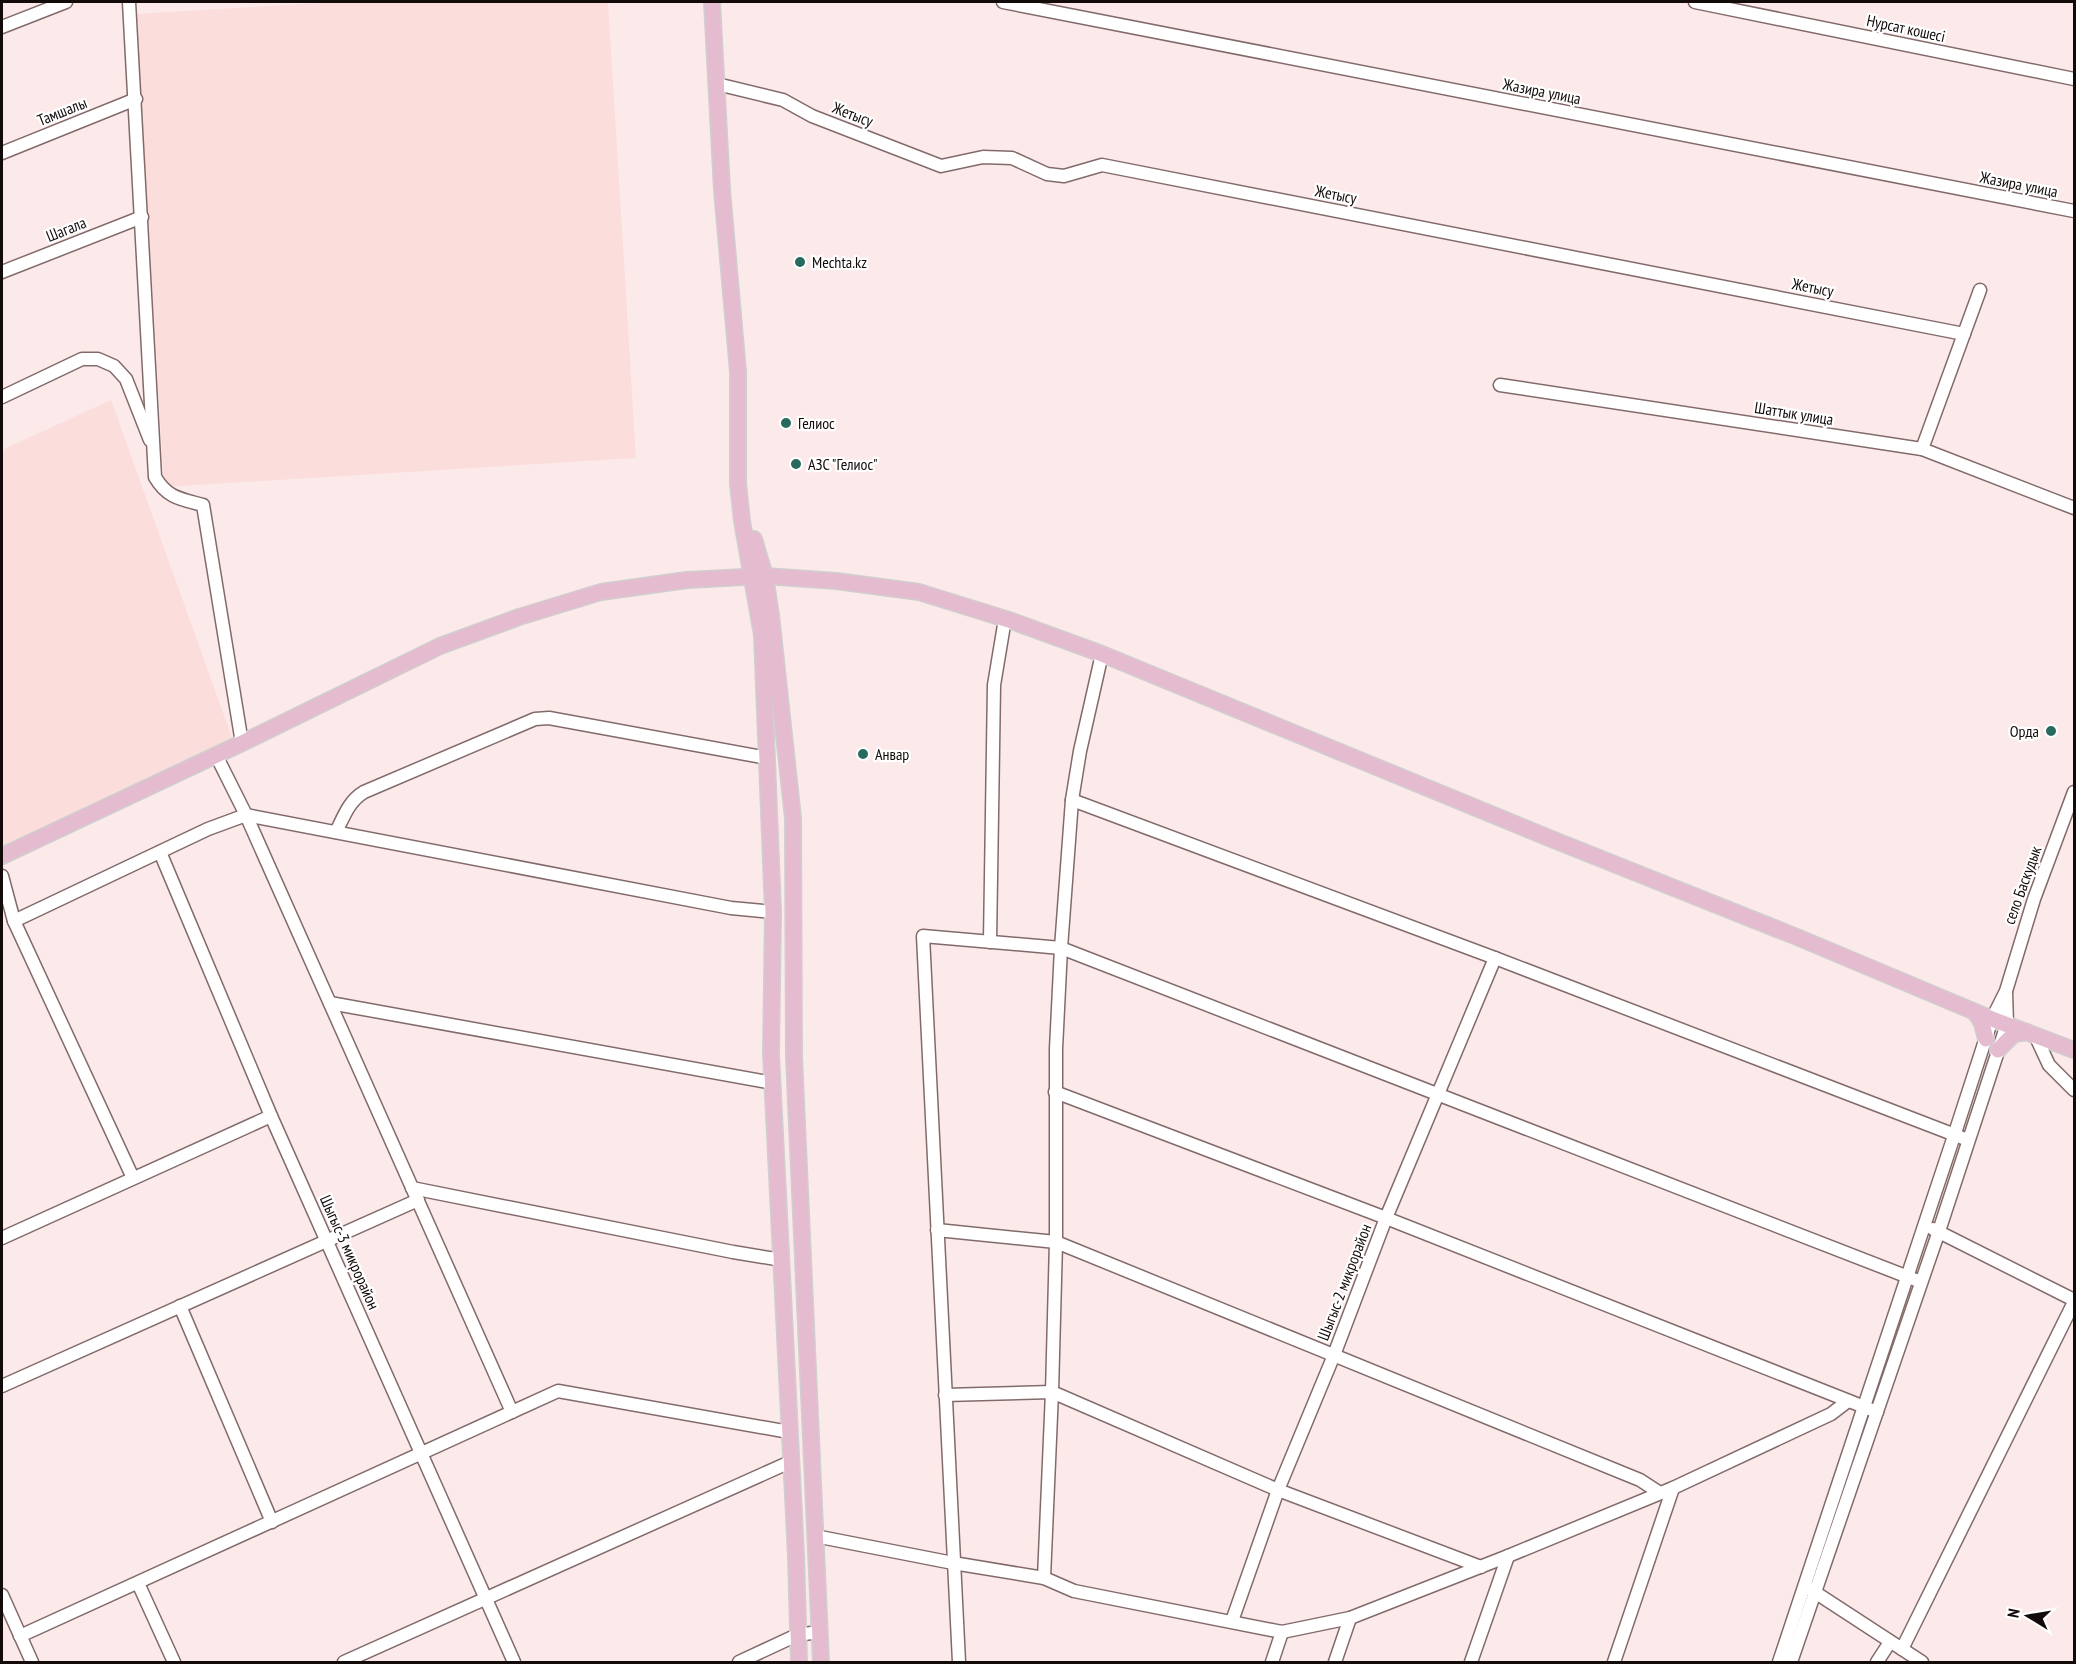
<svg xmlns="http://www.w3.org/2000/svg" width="2076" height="1664" viewBox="0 0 2076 1664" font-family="'PT Sans Narrow',sans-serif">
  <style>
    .built { fill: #fbdddc }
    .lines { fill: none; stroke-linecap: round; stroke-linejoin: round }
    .minor-casing { stroke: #836a6a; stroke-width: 15 }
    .major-casing { stroke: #d0cece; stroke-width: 18 }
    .minor { stroke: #fff; stroke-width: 12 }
    .major { stroke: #e5bbd0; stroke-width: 15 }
    .poi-dot { fill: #266b5e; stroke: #fff; stroke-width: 2 }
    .labels { text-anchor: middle; stroke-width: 4.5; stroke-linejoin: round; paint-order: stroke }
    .street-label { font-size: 16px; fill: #130a0a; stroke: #fff }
    .poi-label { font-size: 16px; fill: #130a0a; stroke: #fff; text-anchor: start }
  </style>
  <rect width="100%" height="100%" fill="#fceaea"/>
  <g class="built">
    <path d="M335,2h273l28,456 -472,29 -28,-473z"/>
    <path d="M111,400l124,346 -233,109v-405z"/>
  </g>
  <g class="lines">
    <g class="minor-casing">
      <g id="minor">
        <path d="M129,2l26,475c12,21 26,22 48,28l39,238"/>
        <path d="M1003,2l1071,209"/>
        <path d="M1695,2l379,77"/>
        <path d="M2,27l64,-25"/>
        <path d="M717,84l66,16 29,16 129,50 42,-9 29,1 35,16 17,2 38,-11 862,169"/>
        <path d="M2,153l134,-54"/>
        <path d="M2,272l140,-55"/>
        <path d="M1500,385l422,64 152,59"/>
        <path d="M2,397l80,-38h16l16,7 12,13 24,61"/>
        <path d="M1922,449l58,-159"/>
        <path d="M216,755l30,60 266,597"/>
        <path d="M1072,800l423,158 473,182"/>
        <path d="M336,832c8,-16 13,-31 28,-40l171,-73 14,-1 218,40"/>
        <path d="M160,852l111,264 243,546"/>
        <path d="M2,876l12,45 119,257"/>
        <path d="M14,921l194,-92 38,-14 485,93 42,4"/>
        <path d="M990,942l4,-257 11,-66"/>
        <path d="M330,1003l443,80"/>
        <path d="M2035,1035l14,30 25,25"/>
        <path d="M1055,1092l331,126 491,194"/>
        <path d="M412,1188l321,64 49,8"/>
        <path d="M1933,1229l141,71"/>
        <path d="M937,1230l119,12 584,238 20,13"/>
        <path d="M2,1238l269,-122"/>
        <path d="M180,1306l92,216"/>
        <path d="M2,1386l416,-186"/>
        <path d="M945,1395l107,-3 226,98 203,77"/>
        <path d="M815,1536l138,27 91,15 30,13 208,41 68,-14 158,-62 165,-68 158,-74 17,-13"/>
        <path d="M1044,1578l8,-186 4,-150v-193l5,-101 11,-148 8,-49 22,-97"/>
        <path d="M138,1583l36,79"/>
        <path d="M1810,1589l112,73"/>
        <path d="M2,1595l30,67"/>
        <path d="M1232,1621l46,-131 56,-135 52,-137 109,-260"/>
        <path d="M20,1636l538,-245 231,41"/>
        <path d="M1902,1649l172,-347"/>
        <path d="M344,1662l446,-200"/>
        <path d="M739,1662l58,-27 22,-3"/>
        <path d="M959,1662l-36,-726 138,12 860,334"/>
        <path d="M1272,1662l10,-30"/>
        <path d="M1335,1662l15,-44"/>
        <path d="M1471,1662l37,-106"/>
        <path d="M1614,1662l59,-174"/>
        <path d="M1779,1662l175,-526 38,-117 14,-28 28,-92 40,-107"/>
        <path d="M1791,1662l148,-431 68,-207 -1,-32"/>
        <path d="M1877,1662l13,-20"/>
      </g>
    </g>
    <g class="major-casing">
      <g id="major">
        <path d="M712,2l10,188 16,182v112l4,37 20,114 11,277 -2,142 25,502 3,106"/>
        <path d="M754,539l11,37 6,39 22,203 1,239 27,605"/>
        <path d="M2,856l240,-113 198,-97 79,-29 82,-25 86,-12 78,-4 71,5 83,11 90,28 93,34 452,186 243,97 195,82 82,31"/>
        <path d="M1975,1012l7,11 4,16"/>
        <path d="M1998,1050l16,-16 13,-2"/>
      </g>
    </g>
    <use href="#minor" class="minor"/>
    <use href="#major" class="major"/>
  </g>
  <g class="poi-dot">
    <circle cx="800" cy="262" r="6"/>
    <circle cx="786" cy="423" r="6"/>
    <circle cx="796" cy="464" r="6"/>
    <circle cx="2051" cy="731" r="6"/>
    <circle cx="863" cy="754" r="6"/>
  </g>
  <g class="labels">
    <g class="street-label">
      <text transform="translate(1906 28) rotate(12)" y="6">Нурсат кошесi</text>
      <text transform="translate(1542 91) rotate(11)" y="6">Жазира улица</text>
      <text transform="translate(62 111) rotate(-22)" y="6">Тамшалы</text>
      <text transform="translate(853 114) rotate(21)" y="6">Жетысу</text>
      <text transform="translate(2019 184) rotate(11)" y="6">Жазира улица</text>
      <text transform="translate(1336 194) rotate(11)" y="6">Жетысу</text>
      <text transform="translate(66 229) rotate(-22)" y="6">Шагала</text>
      <text transform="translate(1813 287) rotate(11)" y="6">Жетысу</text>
      <text transform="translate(1794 413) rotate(9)" y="6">Шаттык улица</text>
      <text transform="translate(2022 885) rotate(-70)" y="6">село Баскудык</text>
      <text transform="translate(350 1252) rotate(66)" y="6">Шыгыс-3 микрорайон</text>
      <text transform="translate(1344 1282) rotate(-69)" y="6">Шыгыс-2 микрорайон</text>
    </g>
    <g class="poi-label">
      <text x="812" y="268">Mechta.kz</text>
      <text x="798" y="429">Гелиос</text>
      <text x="808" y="470">АЗС "Гелиос"</text>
      <text x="2039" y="737" text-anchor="end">Орда</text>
      <text x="875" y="760">Анвар</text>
    </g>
  </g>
  <rect width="2076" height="1664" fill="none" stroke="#130a0a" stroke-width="6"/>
  <g transform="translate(2028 1616) rotate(281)" stroke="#ffffff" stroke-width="4.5" paint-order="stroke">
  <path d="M0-4.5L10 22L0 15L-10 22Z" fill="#130a0a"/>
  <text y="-9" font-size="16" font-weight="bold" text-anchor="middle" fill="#130a0a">N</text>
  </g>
</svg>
